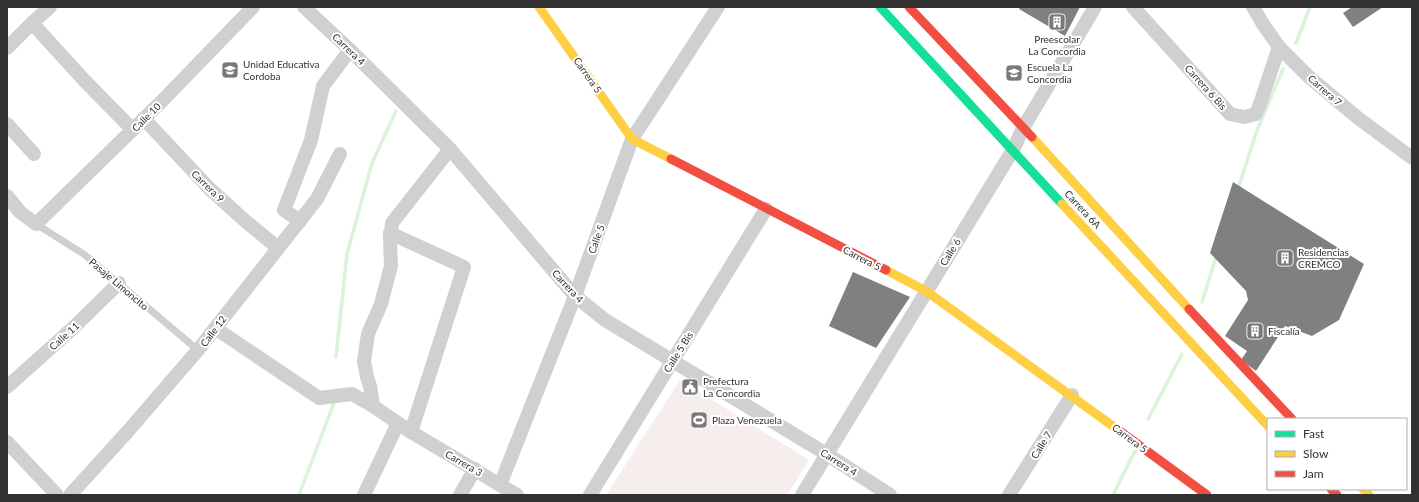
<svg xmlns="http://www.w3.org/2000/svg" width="1419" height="502" viewBox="0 0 1419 502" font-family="Lato,sans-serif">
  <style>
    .green { fill: #f6eded }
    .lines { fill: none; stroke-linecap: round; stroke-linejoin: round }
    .stream { stroke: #dbf3da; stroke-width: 3.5 }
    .building { fill: #808080 }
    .lane { stroke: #d0d0d0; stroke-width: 7 }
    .street { stroke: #d0d0d0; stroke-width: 14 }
    .fast { stroke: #16e098; stroke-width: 9 }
    .slow { stroke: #ffcf43; stroke-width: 9 }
    .jam { stroke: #f24e42; stroke-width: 9 }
    .labels { text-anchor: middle; stroke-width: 4; stroke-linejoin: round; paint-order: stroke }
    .poi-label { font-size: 10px; fill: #313131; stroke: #fff; text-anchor: start }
    .street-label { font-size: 10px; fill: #313131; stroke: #fff }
  </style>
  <rect width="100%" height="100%" fill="#fff"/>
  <path class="green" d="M680,380l129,80 -22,35h-181z"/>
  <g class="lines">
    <g class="stream">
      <path d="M1296,43l14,-36"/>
      <path d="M1238,189l18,-56 27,-64"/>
      <path d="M1202,302l15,-48"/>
      <path d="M336,357l11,-103 25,-91 24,-52"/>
      <path d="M1148,419l34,-65"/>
      <path d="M299,495l36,-95"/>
      <path d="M1113,495l23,-46"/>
    </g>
  </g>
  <g class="building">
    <path d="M1020,7h60l-15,29 -46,-27z"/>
    <path d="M1352,7h31l-30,20 -10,-14z"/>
    <path d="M1233,182l131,82 -25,56 -27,16 -27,-10 -29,45 -15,-11 6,-9 -22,-15 23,-36 -2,-9 -36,-38z"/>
    <path d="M853,272l57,25 -34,51 -47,-22z"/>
  </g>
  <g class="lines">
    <path class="lane" d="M36,224l49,31 113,95"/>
    <g class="street">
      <path d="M304,7l46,43 100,99 125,147 30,24 223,135 62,40"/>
      <path d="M1133,7l97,107 14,3 12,-3 5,-13 18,-54"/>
      <path d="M1253,7l10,17 16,23 30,30 49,41 54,40"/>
      <path d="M32,23l51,56 50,51"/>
      <path d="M7,48l25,-25 18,-16"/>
      <path d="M144,119l66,70 33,30 35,29"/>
      <path d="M7,124l27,30"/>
      <path d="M450,149l-58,74 -2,16 1,27 -10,38 -13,30 -4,27 3,16 3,9 3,20 38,26 106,63"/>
      <path d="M7,196l13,16 16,12 126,-123 91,-94"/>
      <path d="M300,221l-16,-11 27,-70 12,-54 27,-36"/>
      <path d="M390,233l74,34 -53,165"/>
      <path d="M215,328l104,70 33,-4 21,12"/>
      <path d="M7,387l67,-60 45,-44"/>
      <path d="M7,442l50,53"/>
      <path d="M500,485l75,-189 57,-157 86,-132"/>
      <path d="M70,495l59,-65 69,-80 119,-151 23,-45"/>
      <path d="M364,495l34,-72"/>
      <path d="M460,495l15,-26"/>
      <path d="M590,495l176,-286"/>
      <path d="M802,495l211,-345 10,-22 72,-121"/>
      <path d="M1009,495l63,-100"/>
    </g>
    <path class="fast" d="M880,7l182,197"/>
    <g class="slow">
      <path d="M539,7l93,132 39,20"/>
      <path d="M1032,137l157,172"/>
      <path d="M1062,204l206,222"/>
      <path d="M886,270l40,21 195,141"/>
      <path d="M1363,489l6,6"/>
    </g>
    <g class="jam">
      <path d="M909,7l123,130"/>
      <path d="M671,159l215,111"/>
      <path d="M1189,309l103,110"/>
      <path d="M1121,432l86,63"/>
      <path d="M1331,489l6,6"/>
    </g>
  </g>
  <defs>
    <g id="building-square" transform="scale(0.9)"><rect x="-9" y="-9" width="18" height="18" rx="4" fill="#797979" stroke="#fff"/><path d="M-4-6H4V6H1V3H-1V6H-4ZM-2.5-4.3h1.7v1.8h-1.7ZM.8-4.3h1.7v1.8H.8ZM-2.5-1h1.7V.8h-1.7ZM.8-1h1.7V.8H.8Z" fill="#fff"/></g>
    <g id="school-square" transform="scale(0.9)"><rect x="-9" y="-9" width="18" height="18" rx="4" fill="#797979" stroke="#fff"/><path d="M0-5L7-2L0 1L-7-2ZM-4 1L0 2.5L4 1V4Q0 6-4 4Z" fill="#fff"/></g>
    <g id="civic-square" transform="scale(0.9)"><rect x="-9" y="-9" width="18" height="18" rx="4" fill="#797979" stroke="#fff"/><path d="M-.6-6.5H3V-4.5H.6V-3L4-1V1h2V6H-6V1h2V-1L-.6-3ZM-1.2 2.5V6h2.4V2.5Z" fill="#fff"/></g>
    <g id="stadium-square" transform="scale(0.9)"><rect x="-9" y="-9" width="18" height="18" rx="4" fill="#797979" stroke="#fff"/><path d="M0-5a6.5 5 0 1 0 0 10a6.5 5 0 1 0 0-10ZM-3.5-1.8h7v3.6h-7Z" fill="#fff"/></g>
  </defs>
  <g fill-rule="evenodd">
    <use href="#building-square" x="1057" y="22"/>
    <use href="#school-square" x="230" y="70"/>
    <use href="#school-square" x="1014" y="73"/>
    <use href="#building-square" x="1285" y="258"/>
    <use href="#building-square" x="1255" y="331"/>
    <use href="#civic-square" x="690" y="387"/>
    <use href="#stadium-square" x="699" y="420"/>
  </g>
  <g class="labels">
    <g class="poi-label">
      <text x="1057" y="43" text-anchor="middle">Preescolar<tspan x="1057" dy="12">La Concordia</tspan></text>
      <text x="243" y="68">Unidad Educativa<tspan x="243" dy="12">Cordoba</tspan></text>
      <text x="1027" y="71">Escuela La<tspan x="1027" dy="12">Concordia</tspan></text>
      <text x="1298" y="256">Residencias<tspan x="1298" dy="12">CREMCO</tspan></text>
      <text x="1268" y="335">Fiscalía</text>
      <text x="703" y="385">Prefectura<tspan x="703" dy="12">La Concordia</tspan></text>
      <text x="712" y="424">Plaza Venezuela</text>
    </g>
    <g class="street-label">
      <text transform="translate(349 49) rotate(44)" y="4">Carrera 4</text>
      <text transform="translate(588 75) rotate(55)" y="4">Carrera 5</text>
      <text transform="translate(1206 87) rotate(48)" y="4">Carrera 6 Bis</text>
      <text transform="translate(1325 90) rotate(41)" y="4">Carrera 7</text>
      <text transform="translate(146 117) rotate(-45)" y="4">Calle 10</text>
      <text transform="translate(208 186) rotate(44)" y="4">Carrera 9</text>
      <text transform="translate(1083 209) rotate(47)" y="4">Carrera 6A</text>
      <text transform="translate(596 239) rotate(-70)" y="4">Calle 5</text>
      <text transform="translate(950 252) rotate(-58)" y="4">Calle 6</text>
      <text transform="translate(862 258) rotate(27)" y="4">Carrera 5</text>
      <text transform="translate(119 284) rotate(40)" y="4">Pasaje Limoncito</text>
      <text transform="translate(568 286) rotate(47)" y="4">Carrera 4</text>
      <text transform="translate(213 331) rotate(-53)" y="4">Calle 12</text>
      <text transform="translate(64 336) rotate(-42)" y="4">Calle 11</text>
      <text transform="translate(678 352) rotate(-58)" y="4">Calle 5 Bis</text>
      <text transform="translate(1130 438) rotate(37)" y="4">Carrera 5</text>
      <text transform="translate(1041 445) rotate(-58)" y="4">Calle 7</text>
      <text transform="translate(839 462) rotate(32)" y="4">Carrera 4</text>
      <text transform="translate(464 463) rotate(30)" y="4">Carrera 3</text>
    </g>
  </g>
  <rect width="1419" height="502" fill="none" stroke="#313131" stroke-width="16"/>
  <rect x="1267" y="418" width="140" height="72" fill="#ffffff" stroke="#adadad"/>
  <rect x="1275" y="431" width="20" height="6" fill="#16e098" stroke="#adadad"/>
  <text x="1303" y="438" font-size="12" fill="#313131">Fast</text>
  <rect x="1275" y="451" width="20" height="6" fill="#ffcf43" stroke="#adadad"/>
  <text x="1303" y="458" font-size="12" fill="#313131">Slow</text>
  <rect x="1275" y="471" width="20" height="6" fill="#f24e42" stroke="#adadad"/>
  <text x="1303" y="478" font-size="12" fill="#313131">Jam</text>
</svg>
